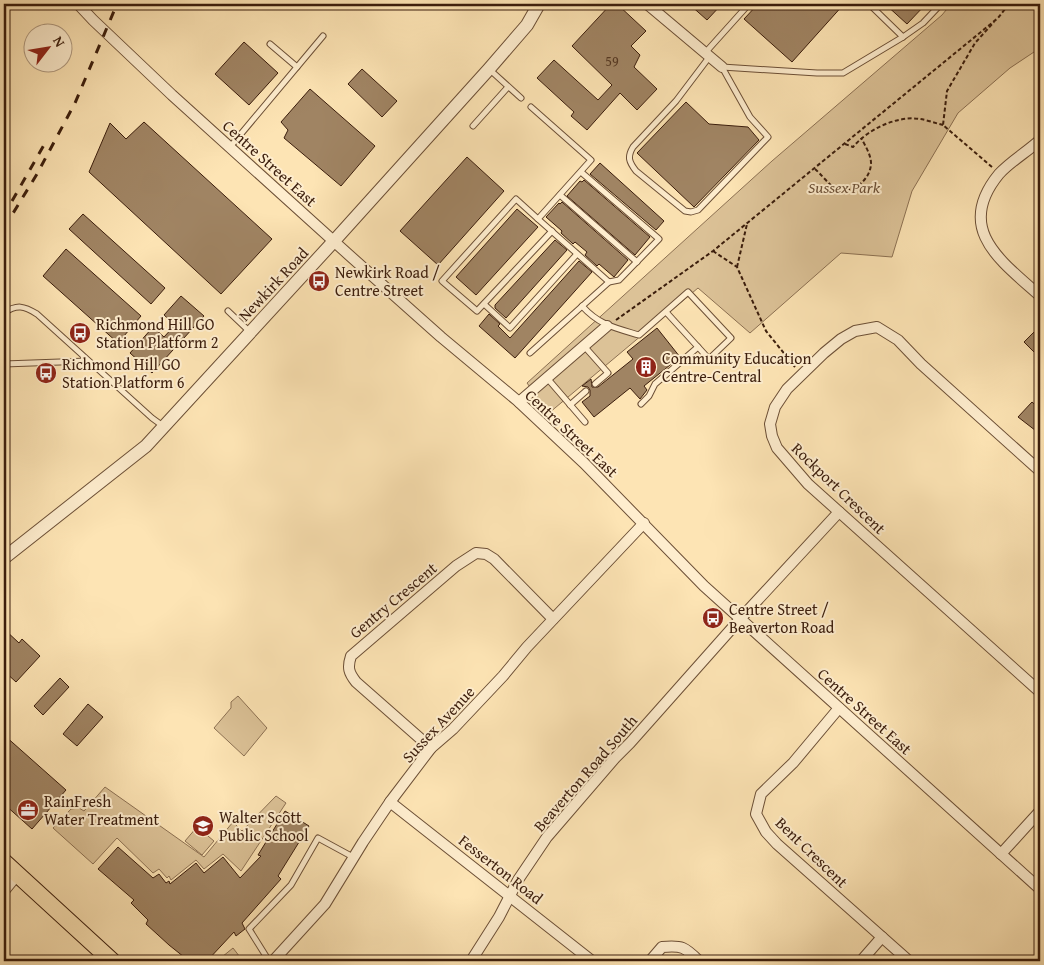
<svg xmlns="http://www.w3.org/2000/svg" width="1044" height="965" viewBox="0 0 1044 965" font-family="'Gentium Book Plus',serif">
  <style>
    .green { fill: #dcc297; stroke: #8c7052 }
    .building { fill: #a08463; stroke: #3b1d0c }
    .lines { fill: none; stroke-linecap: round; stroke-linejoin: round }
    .service-casing { stroke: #6c4f36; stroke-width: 7 }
    .minor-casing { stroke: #6c4f36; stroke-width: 12 }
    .tertiary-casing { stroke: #6c4f36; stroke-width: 14 }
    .primary-casing { stroke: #3b1d0c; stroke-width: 18 }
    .path { stroke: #3b1d0c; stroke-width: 2; stroke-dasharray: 4 2.5; stroke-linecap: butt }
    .service { stroke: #feedce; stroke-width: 5 }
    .minor { stroke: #feedce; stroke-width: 10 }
    .tertiary { stroke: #feedce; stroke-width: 12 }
    .primary { stroke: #fde4b4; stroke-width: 16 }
    .rail { stroke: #3b1d0c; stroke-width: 3; stroke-dasharray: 9 9; stroke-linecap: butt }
    .labels { text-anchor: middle; stroke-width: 4; stroke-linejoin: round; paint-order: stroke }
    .number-label { font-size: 14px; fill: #543722 }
    .street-label { font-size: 16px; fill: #3b1d0c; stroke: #feedce }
    .park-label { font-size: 16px; font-style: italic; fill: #6b4f36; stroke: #feedce }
    .poi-label { font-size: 16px; fill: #3b1d0c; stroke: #feedce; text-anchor: start }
  </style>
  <rect width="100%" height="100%" fill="#fde4b4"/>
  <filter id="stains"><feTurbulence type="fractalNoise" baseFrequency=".004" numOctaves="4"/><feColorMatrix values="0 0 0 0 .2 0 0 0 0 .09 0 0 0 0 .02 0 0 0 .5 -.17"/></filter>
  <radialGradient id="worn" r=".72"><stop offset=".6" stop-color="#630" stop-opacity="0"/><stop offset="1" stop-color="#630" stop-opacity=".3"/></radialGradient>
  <g class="green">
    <path d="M951,4h89v44l-30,20 -52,45 -46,78 -20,66 -51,-4 -91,80 -52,-45 -149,125 -22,-30 245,-222 170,-146z"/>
    <path d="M238,696l29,32 -23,28 -30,-28 17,-20v-6z"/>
    <path d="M105,787l99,70 29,-35 9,9 34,-35 10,7 -45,68 -18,-17 -19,15 -8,-9 -25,20 -2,-4 -2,2 -8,-9 -6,4 -36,-35 -24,26 -40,-36 18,-19 8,-1 5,3z"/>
    <path d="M197,827l17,14 -12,14 -17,-14z"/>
    <path d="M233,948l10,13h-26z"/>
  </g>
  <g class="building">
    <path d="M611,4h6l29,27 -15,15 9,9 -6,12 23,22 -20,21 -17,-17 -33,37 -16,-14 3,-4 -37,-34 17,-18 44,40 14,-15 -40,-39z"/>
    <path d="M689,4h33l-15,16z"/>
    <path d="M758,4h86l-52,58 -48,-43z"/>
    <path d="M885,4h41l-19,20z"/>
    <path d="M244,42l34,31 -29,32 -34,-31z"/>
    <path d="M362,69l35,32 -15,16 -34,-33z"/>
    <path d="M310,89l65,57 -34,40 -57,-48 4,-8 -7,-8z"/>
    <path d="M686,102l23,22 39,3 11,13 -65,67 -57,-54z"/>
    <path d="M144,122l128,117 -51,55 -132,-122 21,-49 16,16z"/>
    <path d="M467,157l37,34 -66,74 -38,-34z"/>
    <path d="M600,163l64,58 -8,9 -66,-56z"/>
    <path d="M584,180l66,57 -15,18 -68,-59 13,-15 2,1z"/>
    <path d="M562,202l66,58 -14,17 -15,-13 -2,2 -12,-11 2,-3 -12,-10 -2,2 -12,-11 1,-2 -16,-14 13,-14 1,1z"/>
    <path d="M517,209l21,18 -62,68 -20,-18z"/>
    <path d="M83,214l82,74 -14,16 -82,-75z"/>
    <path d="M555,240l12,10 -61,68 -11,-10v-3z"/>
    <path d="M66,249l75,67 -23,27 -75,-67z"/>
    <path d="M579,261l13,11 -77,86 -36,-32 10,-12 11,10 -2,2 12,12z"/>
    <path d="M181,296l23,20 -52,57 -22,-20 23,-26 11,10 11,-12 -11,-10z"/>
    <path d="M657,328l23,29 -36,29 3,4 -7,9 -10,-11 -36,29 -12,-15 8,-6v-6l-2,-3 -6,-1 9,-7 1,8h6l35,-28 -6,-7z"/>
    <path d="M1036,330l4,5v11l-6,6 -10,-10z"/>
    <path d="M1032,402l8,7v25l-22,-17z"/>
    <path d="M4,629l15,14 3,-4 18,17 -24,26 -12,-11v-3l4,-5 -4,-4z"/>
    <path d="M60,678l9,9 -26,28 -9,-9z"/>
    <path d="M88,704l15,13 -26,29 -14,-12z"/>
    <path d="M4,735l62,55 -34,39 -28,-25z"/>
    <path d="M285,811l24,15 -31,50 3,3 -39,44 3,6 -9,7 -2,-4 -27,29h-18l-20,-16 -23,-21 2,-4 -17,-17 3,-3 -36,-31 20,-22 35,31 6,-4 7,9 3,-2 1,3 26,-21 8,10 19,-16 17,21 21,-22 -3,-1z"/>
  </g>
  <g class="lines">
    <g class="service-casing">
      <g id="service">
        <path d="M869,4l34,33"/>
        <path d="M270,44l27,23"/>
        <path d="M705,53l44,-49"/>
        <path d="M710,56l-34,45 -43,46c-6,10 -4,15 3,24l49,40 6,1 7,-2 70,-73 -18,-20 -28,-50"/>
        <path d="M722,67l95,6h26l60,-36 20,-14 18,-19"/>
        <path d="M489,69l32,29"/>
        <path d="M531,107l60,53 -53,59 71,63 10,-2 40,-41 -78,-67"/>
        <path d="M473,126l35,-39"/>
        <path d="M230,147l93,-111"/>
        <path d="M560,195l77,67"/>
        <path d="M538,219l-22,-20 -74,82 35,30 75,-80"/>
        <path d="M484,304l26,24 67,-74"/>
        <path d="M582,306c17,19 33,22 57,29l49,-43 43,46 -22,21 -43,-47"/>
        <path d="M228,311l21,20"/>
        <path d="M4,313c13,-9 20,-7 33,1l115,104 11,8"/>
        <path d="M584,346l24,27 -13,11"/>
        <path d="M530,353l79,-71"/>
        <path d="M4,364l84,-3"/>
        <path d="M547,378l38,44"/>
        <path d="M641,404l8,-8 6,-12 43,-37"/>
        <path d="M570,405l16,-14"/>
        <path d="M269,961l-20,-32 42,-44 27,-47 35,19"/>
      </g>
    </g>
    <g class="minor-casing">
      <g id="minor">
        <path d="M78,4l15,16 79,75 177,160 92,82 78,65 65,61 120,123 336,303"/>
        <path d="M647,4l75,63"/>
        <path d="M1040,140c-13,12 -29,21 -41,34 -45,55 2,87 41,122"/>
        <path d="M519,402l88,-76"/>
        <path d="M1040,471l-119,-107 -23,-24 -21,-13 -22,4 -14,8 -17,14 -37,36 -12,18 -5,17 2,12 5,12 31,36 232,208"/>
        <path d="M839,708l-46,55 -32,31 -5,20 10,18 11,12 132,117"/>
        <path d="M431,748l-75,-66c-7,-9 -9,-14 -5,-26l105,-90 20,-13 10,1 8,5 59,60"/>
        <path d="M390,802l202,159"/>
        <path d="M1001,854l39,-43"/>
        <path d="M4,891l13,-16"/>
        <path d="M273,961l52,-57 38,-62 27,-40 41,-54 22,-19 50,-53 24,-29 117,-124"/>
        <path d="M471,961l28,-44 19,-37 29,-43 68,-79 15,-15 111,-125 98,-106"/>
        <path d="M650,961l12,-14c20,-2 23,0 37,14"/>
        <path d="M861,961l21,-24"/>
      </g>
    </g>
    <g class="tertiary-casing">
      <path id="tertiary" d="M4,558l142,-112 188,-205 155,-172 38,-44 12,-21"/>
    </g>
    <g class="primary-casing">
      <path id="primary" d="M4,862l108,99"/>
    </g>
    <g class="path">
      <path d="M845,144l8,3c14,-17 44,-32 67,-28 7,1 15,4 23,6"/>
      <path d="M992,167l-49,-42 4,-34 28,-48 19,-21"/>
      <path d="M815,169c6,5 13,15 20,19 16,8 36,-8 36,-25 0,-8 -6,-18 -10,-25"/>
      <path d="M713,251l24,16 29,64 29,36"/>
      <path d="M737,267l10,-43"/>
      <path d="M616,320l97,-69 285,-233 11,-14"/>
    </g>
    <use href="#service" class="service"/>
    <use href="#minor" class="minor"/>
    <use href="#tertiary" class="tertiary"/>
    <use href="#primary" class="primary"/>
    <g class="rail">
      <path d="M12,201l32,-56"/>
      <path d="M4,228l33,-54 38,-71 42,-99"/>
    </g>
  </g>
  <defs>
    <g id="bus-disc" transform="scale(1.125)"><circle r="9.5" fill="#8f2418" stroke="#feedce"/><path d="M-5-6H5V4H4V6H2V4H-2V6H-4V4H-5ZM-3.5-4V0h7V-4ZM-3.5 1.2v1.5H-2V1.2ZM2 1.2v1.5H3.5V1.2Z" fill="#fff"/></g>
    <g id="building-disc" transform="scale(1.125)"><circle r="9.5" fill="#8f2418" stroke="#feedce"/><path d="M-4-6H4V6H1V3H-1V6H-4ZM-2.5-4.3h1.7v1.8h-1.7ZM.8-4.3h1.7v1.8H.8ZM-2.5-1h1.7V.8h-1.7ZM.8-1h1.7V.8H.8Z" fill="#fff"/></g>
    <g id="office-disc" transform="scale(1.125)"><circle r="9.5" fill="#8f2418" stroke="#feedce"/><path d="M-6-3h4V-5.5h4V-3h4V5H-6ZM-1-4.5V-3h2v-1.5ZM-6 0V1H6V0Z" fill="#fff"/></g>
    <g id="school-disc" transform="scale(1.125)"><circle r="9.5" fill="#8f2418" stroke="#feedce"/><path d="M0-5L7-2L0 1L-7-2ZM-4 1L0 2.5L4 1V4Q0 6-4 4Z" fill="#fff"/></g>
  </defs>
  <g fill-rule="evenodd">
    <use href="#bus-disc" x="319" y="281"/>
    <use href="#bus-disc" x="80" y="333"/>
    <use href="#building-disc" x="646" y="367"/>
    <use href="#bus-disc" x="46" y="373"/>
    <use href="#bus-disc" x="713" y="618"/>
    <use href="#office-disc" x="28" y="810"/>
    <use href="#school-disc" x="203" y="826"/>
  </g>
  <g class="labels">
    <g class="number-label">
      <text x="612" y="66">59</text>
    </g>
    <g class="street-label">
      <text transform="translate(270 163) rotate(42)" y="6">Centre Street East</text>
      <text transform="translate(273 284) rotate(-47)" y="6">Newkirk Road</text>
      <text transform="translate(572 433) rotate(43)" y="6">Centre Street East</text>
      <text transform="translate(839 488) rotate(44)" y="6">Rockport Crescent</text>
      <text transform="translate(393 600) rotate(-40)" y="6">Gentry Crescent</text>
      <text transform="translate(865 711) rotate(42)" y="6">Centre Street East</text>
      <text transform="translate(438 724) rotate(-47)" y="6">Sussex Avenue</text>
      <text transform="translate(585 773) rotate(-49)" y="6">Beaverton Road South</text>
      <text transform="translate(812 852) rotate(44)" y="6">Bent Crescent</text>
      <text transform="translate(501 869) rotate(38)" y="6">Fesserton Road</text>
    </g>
    <g class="park-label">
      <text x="844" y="193">Sussex Park</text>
    </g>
    <g class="poi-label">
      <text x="335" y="278">Newkirk Road /<tspan x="335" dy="18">Centre Street</tspan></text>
      <text x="96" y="330">Richmond Hill GO<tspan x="96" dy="18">Station Platform 2</tspan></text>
      <text x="662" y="364">Community Education<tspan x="662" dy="18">Centre-Central</tspan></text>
      <text x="62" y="370">Richmond Hill GO<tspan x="62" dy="18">Station Platform 6</tspan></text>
      <text x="729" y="615">Centre Street /<tspan x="729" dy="18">Beaverton Road</tspan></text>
      <text x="44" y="807">RainFresh<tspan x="44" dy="18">Water Treatment</tspan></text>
      <text x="219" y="823">Walter Scott<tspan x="219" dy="18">Public School</tspan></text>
    </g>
  </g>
  <rect width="1044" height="965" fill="none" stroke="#fde4b4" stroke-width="20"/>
  <rect x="5" y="5" width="1034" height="955" fill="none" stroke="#3b1d0c" stroke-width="2.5"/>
  <rect x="10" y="10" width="1024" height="945" fill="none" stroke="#3b1d0c"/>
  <g transform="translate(48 48) rotate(59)"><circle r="24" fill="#feedce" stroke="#b09a80"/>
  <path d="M0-4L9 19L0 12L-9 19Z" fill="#8f2418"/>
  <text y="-8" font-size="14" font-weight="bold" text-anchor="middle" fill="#3b1d0c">N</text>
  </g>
  <rect width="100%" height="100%" filter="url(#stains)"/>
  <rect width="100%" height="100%" fill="url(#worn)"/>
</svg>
